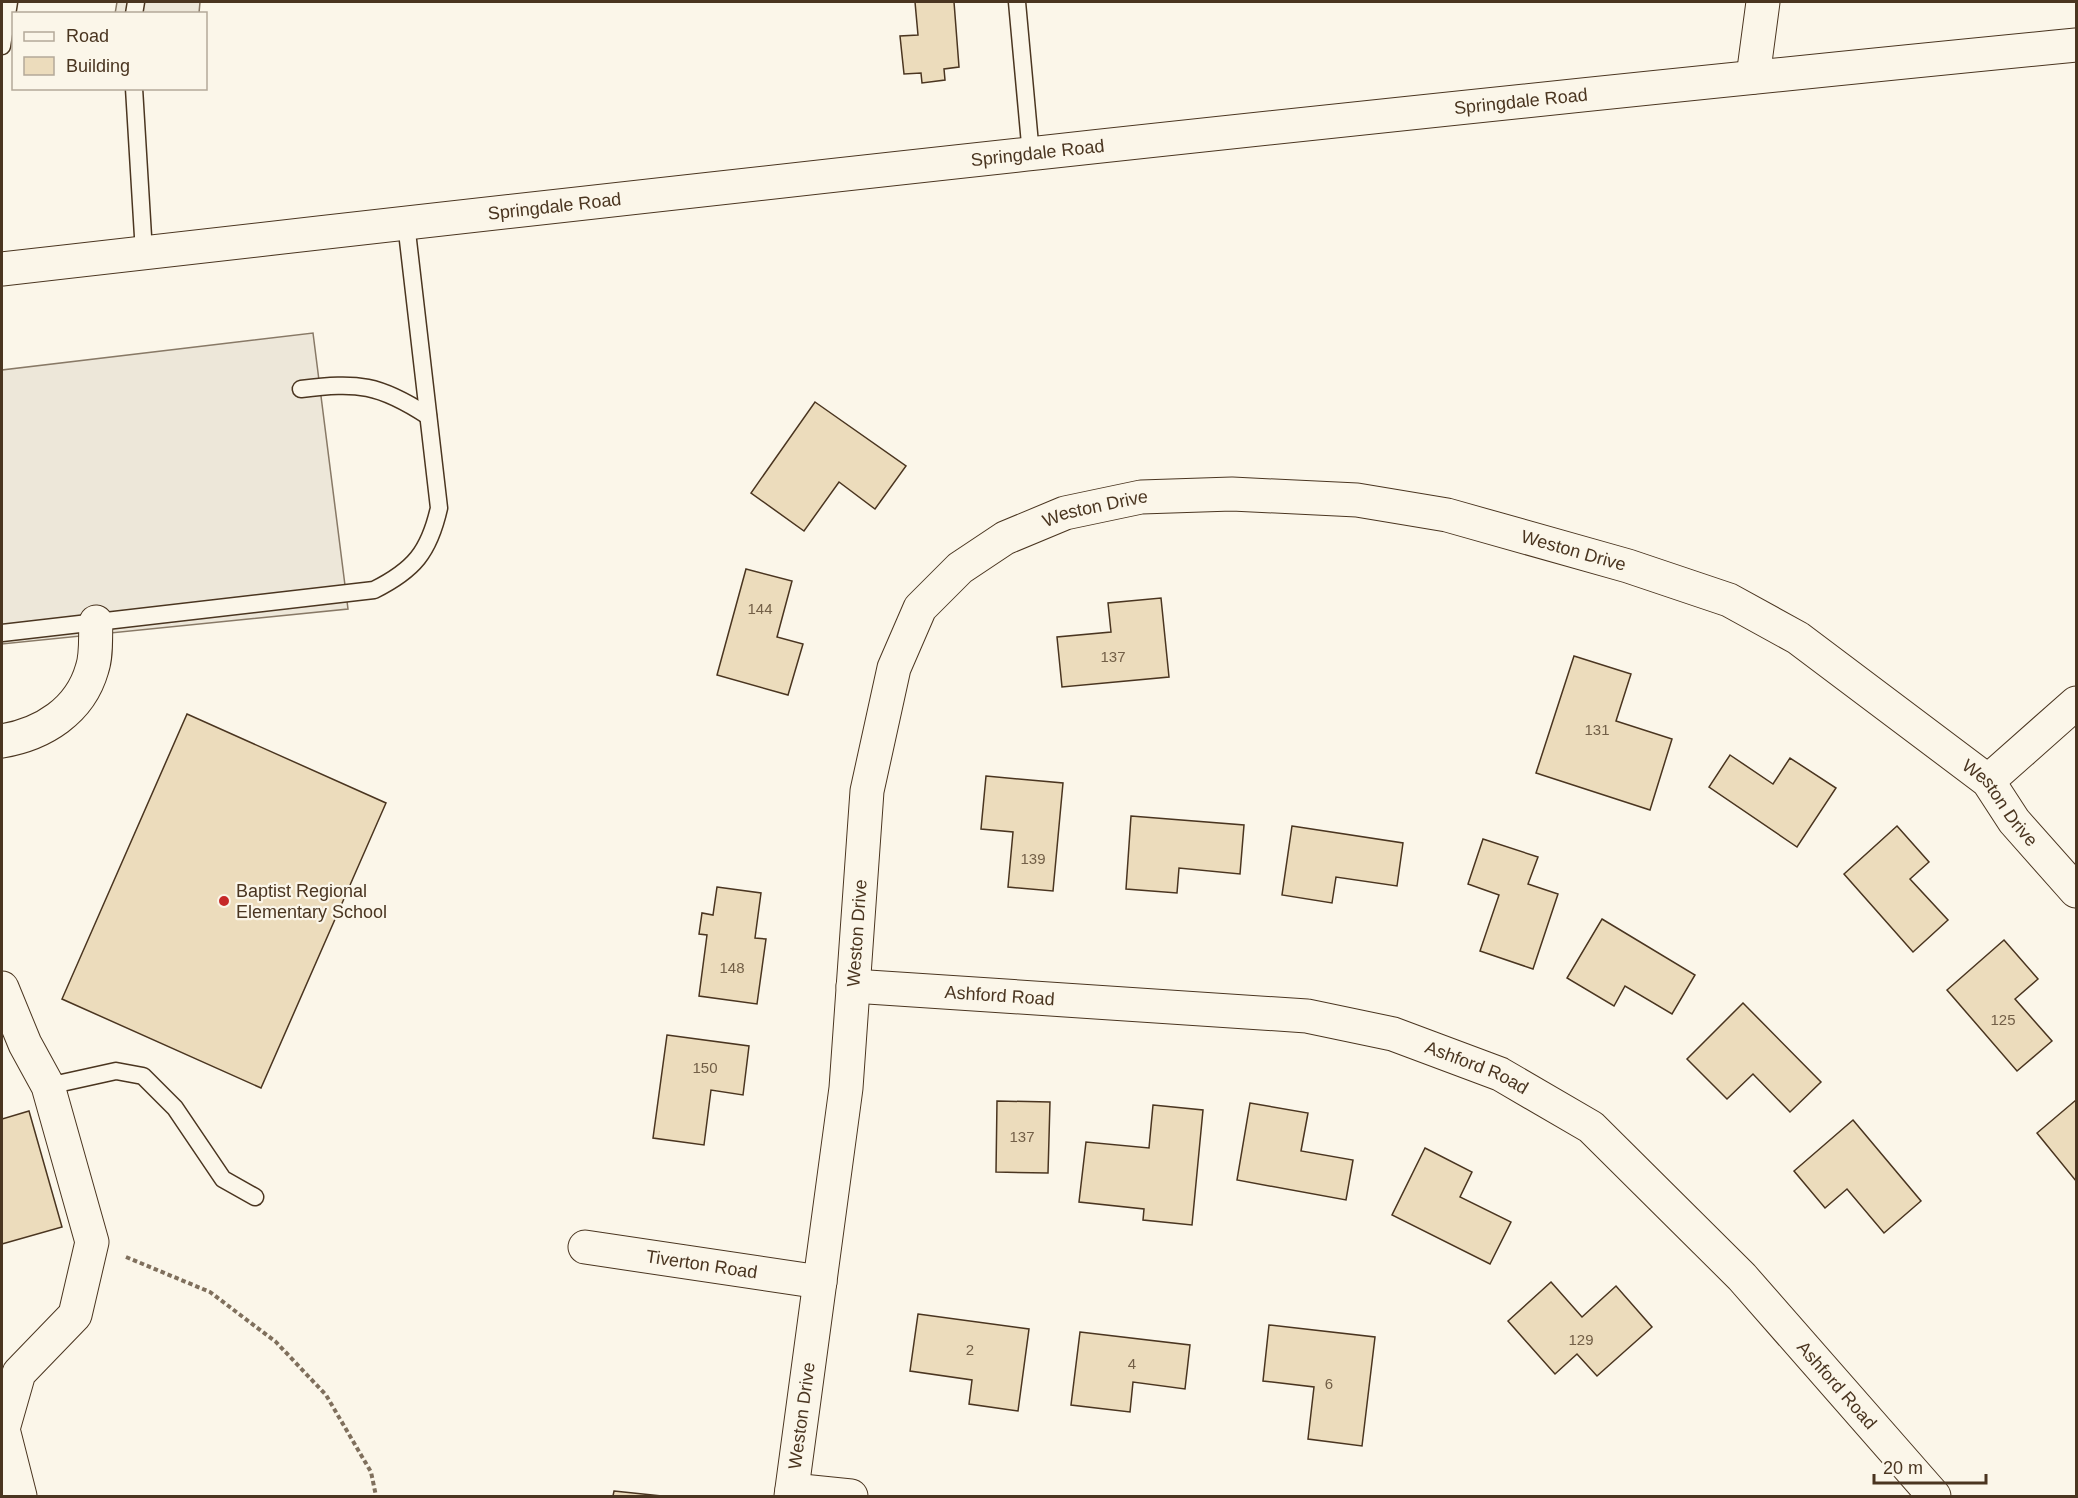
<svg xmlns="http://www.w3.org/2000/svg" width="2078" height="1498" viewBox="0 0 2078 1498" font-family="Arial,sans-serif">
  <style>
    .parking { fill: #ede7d9; stroke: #887966; stroke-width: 1.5 }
    .building { fill: #ecdcbc; stroke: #4a3520; stroke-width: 1.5 }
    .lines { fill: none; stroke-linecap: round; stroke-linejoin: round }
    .lane-casing { stroke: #4a3520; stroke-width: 19 }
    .street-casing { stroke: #4a3520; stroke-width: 35 }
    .secondary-casing { stroke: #4a3520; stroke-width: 35 }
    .path { stroke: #7f6f5c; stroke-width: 4; stroke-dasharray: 4.5 3; stroke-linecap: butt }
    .lane { stroke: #fbf6e9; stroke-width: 16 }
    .street { stroke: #fbf6e9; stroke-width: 33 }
    .secondary { stroke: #fbf6e9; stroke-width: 33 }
    .fence { stroke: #4a3520; stroke-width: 1.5; stroke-dasharray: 8 3; stroke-linecap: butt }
    .poi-dot { fill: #c62828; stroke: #fbf6e9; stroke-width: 2 }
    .labels { text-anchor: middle; stroke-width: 4.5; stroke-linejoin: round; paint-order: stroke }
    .number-label { font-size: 15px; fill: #725f47 }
    .street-label { font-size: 18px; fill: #4a3520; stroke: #fbf6e9 }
    .poi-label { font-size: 18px; fill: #4a3520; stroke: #fbf6e9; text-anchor: start }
  </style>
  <rect width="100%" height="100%" fill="#fbf6e9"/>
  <g class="parking">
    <path d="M117,2h83l-1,11 -84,1z"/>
    <path d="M313,333l35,276 -346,35v-274z"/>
  </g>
  <g class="building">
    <path d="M915,2h39l5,65 -15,2 1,11 -23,3 -1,-10 -17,1 -4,-38 18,-1z"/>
    <path d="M815,402l91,64 -31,43 -36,-27 -35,49 -53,-38z"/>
    <path d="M746,569l46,12 -15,56 26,7 -15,51 -71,-20z"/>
    <path d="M1161,598l8,79 -107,10 -5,-50 54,-5 -3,-29z"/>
    <path d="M1574,656l57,18 -15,47 56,18 -22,71 -114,-37z"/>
    <path d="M187,714l199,89 -125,285 -199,-89z"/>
    <path d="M1730,755l43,29 17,-26 46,30 -39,59 -88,-60z"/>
    <path d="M986,776l77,7 -10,108 -45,-4 5,-55 -32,-3z"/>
    <path d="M1131,816l113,9 -4,49 -61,-6 -2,25 -51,-4z"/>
    <path d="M1292,826l111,17 -6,43 -61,-9 -4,26 -50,-8z"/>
    <path d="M1897,826l32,36 -19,17 38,41 -35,32 -69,-78z"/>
    <path d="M1483,839l55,18 -10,27 30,10 -25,75 -53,-18 19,-56 -31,-11z"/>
    <path d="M717,887l44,6 -6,45 11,1 -9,65 -58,-8 8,-61 -8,-1 3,-21 11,2z"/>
    <path d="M1602,919l93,56 -23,39 -47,-28 -11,20 -47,-28z"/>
    <path d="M2004,940l34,39 -23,20 37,42 -35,30 -70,-81z"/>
    <path d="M1743,1003l78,79 -31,30 -37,-38 -26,25 -40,-40z"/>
    <path d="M667,1035l82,11 -6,49 -32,-5 -7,55 -51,-7z"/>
    <path d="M2076,1100v81l-39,-48z"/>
    <path d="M997,1101l53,1 -2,71 -52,-1z"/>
    <path d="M1250,1103l58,10 -7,38 52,9 -7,40 -109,-20z"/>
    <path d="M1153,1105l50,5 -11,115 -49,-5 1,-11 -65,-7 7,-60 63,6z"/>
    <path d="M29,1111l33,116 -60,17v-125z"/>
    <path d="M1853,1120l68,81 -37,32 -37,-44 -22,19 -31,-37z"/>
    <path d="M1425,1148l47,24 -12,25 51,25 -21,42 -98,-49z"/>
    <path d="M1551,1282l31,35 34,-31 36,41 -55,49 -20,-22 -22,20 -47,-53z"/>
    <path d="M918,1314l111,15 -11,82 -49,-7 3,-24 -62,-9z"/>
    <path d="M1269,1325l106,12 -13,109 -54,-7 6,-52 -51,-6z"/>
    <path d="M1080,1332l110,13 -5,44 -52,-7 -3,30 -59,-7z"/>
    <path d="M614,1491l48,5h-49z"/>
  </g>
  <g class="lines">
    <g class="lane-casing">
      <g id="lane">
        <path d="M1017,2l14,153"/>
        <path d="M134,14l2,-12"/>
        <path d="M2,46l7,-44"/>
        <path d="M134,88l10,165"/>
        <path d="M301,389c57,-7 78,-5 127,27"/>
        <path d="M2,633l372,-43c40,-20 55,-38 65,-82l-33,-285"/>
        <path d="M48,1086l68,-15 27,5 32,32 48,71 32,18"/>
      </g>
    </g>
    <g class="street-casing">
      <g id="street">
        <path d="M1753,77l10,-75"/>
        <path d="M2,741c41,-7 78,-30 90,-72 5,-14 3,-32 4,-47"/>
        <path d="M1988,781l88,-78"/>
        <path id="s1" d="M853,986l454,30 86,18 107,40 91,53 151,150 192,219"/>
        <path d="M2,988l23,56 23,42 44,156 -17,73 -56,58 -16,56 17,67"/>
        <path id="s2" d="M585,1247l235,35"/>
        <path d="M792,1490l59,6"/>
        <path id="s3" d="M791,1496l55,-408 21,-297 27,-123 26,-60 40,-40 45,-30 60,-25 76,-16 91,-3 125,6 90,15 181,51 101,34 69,38 190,143 26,40 62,70"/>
      </g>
    </g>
    <g class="secondary-casing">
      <g id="secondary">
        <path id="s4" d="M2,269c691,-79 1382,-156 2074,-224"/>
      </g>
    </g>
    <path class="path" d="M126,1257l84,35 66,50 50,53 45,77 5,24"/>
    <use href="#lane" class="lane"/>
    <use href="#street" class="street"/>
    <use href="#secondary" class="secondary"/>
    <path class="fence" d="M2076,349v3"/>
  </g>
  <circle class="poi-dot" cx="224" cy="901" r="6"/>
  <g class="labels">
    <g class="number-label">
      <text x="760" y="614">144</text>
      <text x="1113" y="662">137</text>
      <text x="1597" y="735">131</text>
      <text x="1033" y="864">139</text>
      <text x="732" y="973">148</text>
      <text x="2003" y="1025">125</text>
      <text x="705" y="1073">150</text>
      <text x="1022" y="1142">137</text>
      <text x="1581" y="1345">129</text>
      <text x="970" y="1355">2</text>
      <text x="1132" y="1369">4</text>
      <text x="1329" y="1389">6</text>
    </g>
    <g class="street-label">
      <text dy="6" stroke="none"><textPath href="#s4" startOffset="1528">Springdale Road</textPath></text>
      <text dy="6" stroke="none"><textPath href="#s4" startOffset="1042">Springdale Road</textPath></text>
      <text dy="6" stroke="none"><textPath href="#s4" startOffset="556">Springdale Road</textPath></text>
      <text dy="6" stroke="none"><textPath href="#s3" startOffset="1107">Weston Drive</textPath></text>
      <text dy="6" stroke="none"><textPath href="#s3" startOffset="1593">Weston Drive</textPath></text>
      <text dy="6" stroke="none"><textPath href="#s3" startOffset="2097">Weston Drive</textPath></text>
      <text dy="6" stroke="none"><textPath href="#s3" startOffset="567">Weston Drive</textPath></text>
      <text dy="6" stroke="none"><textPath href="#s1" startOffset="147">Ashford Road</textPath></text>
      <text dy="6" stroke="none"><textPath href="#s1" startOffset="633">Ashford Road</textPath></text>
      <text dy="6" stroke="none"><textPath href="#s2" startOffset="118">Tiverton Road</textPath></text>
      <text dy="6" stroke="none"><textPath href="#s1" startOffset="1119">Ashford Road</textPath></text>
      <text dy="6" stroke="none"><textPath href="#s3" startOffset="81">Weston Drive</textPath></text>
    </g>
    <g class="poi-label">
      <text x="236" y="897">Baptist Regional<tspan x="236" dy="21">Elementary School</tspan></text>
    </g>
  </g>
  <rect width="2078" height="1498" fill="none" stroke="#4a3520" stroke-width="6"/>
  <rect x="12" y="12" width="195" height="78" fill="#fbf6e9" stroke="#b4a999" stroke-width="1.5"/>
  <rect x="24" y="32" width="30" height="9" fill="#fbf6e9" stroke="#b4a999" stroke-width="1.5"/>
  <text x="66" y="42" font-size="18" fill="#4a3520">Road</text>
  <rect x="24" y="57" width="30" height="18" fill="#ecdcbc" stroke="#b4a999" stroke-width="1.5"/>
  <text x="66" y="72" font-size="18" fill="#4a3520">Building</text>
  <path d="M1874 1474v9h112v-9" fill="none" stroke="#4a3520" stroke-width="3"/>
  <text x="1883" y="1474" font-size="18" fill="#4a3520" stroke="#fbf6e9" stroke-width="4.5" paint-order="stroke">20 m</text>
</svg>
